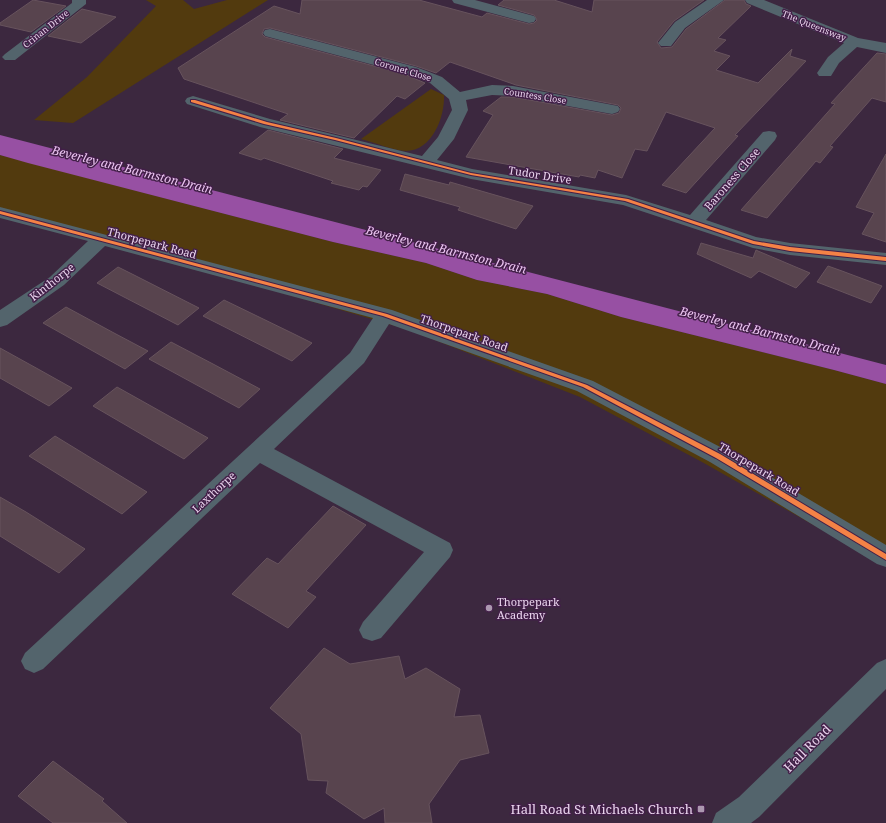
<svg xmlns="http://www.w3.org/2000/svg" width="886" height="823" viewBox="0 0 886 823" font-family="'Noto Serif',serif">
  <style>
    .green { fill: #523a0e }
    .water { fill: #9750a3 }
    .building { fill: #58444e; stroke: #67535d }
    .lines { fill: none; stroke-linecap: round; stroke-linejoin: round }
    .minor { fill: #53646c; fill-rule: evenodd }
    .cycleway-casing { stroke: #421f48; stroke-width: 2 }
    .cycleway { fill: #f48246; fill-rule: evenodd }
    .poi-dot { fill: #ac98b0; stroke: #421f48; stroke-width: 1.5 }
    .labels { text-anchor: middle; stroke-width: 3; stroke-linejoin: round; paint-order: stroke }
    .far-street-label { font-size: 9px; fill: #e9d4ed; stroke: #421f48 }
    .street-label { font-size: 11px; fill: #e9d4ed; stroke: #421f48 }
    .poi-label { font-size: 11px; fill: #e9d4ed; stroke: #421f48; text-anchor: start }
    .water-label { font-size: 12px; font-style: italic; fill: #ecc5f2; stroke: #421f48 }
    .near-street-label { font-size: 13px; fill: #e9d4ed; stroke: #421f48 }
    .near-poi-label { font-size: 13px; fill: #e9d4ed; stroke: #421f48; text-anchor: end }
  </style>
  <rect width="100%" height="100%" fill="#3c283f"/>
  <g class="green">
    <path d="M146,0h37l11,9 33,-9h41l-195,123 -39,-3 53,-43 69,-71z"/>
    <path d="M431,89l13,6c1,22 -12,56 -38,56 -12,0 -32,-9 -45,-12z"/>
    <path d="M0,155l333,87 93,21 51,17 70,14 74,23 213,53 52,14v182l-184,-104 -122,-65 -171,-67 -409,-120z"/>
  </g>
  <path class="water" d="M0,135l886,230v19l-52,-14 -213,-53 -74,-23 -70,-14 -51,-17 -93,-21 -305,-79 -28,-8z"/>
  <g class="building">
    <path d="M33,0l33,6 -35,26 -31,-7v-2z"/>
    <path d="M302,0h117l63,17 5,-4 42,11 5,-1 3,-3 -3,-5 -36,-10 6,-5h50l38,12 2,-12h110l-30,21 -17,21 4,6 11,-1 14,-18 39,-29h19l2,4 5,2 -33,32 8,2 -12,11 16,5 -14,14 42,13 34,-34 -2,7 16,5 -71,74 3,1 -52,57 -24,-8 53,-57 -49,-16 -19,39 -12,-2 -13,29 -24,-8 -3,8 -15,-3 -1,2 -113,-20 27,-42 -10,-4 18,-14h12l99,18 7,-2 2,-5 -3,-3 -102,-20 -66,-23 -14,11 -20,-7 -146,-38 -6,1 -2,5 3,3 139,37 21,9 -20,16 -8,-3 -43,42 -74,-18 8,-6 -104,-35 -6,-11 96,-62 26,8z"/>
    <path d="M82,9l34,8 -35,26 -33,-7z"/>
    <path d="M877,53l9,1v48l-14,-4 -42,48 3,1 -13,16 -4,-2 -49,57 -26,-8 94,-106 -4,-1z"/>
    <path d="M268,130l75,19 -9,9 47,12 -14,17 -4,-1 -4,4 -28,-7 2,-2 -69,-23 -3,2 -22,-7z"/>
    <path d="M886,154v88l-24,-8 12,-21 -18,-6z"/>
    <path d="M405,174l44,11 1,-3 83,24 -17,23 -58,-19 2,-3 -60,-17z"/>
    <path d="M701,243l52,15 3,-8 2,1 52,22 -14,15 -37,-17 -8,7 -54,-24z"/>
    <path d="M828,266l14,5 40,15 -11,17 -54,-21z"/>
    <path d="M118,267l16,8 65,33 -21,17 -81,-42z"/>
    <path d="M224,300l70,34 18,9 -20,18 -89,-45z"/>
    <path d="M66,307l48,26 34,18 -23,18 -82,-46z"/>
    <path d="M171,342l42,22 47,25 -21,19 -90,-49z"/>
    <path d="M0,348l38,21 34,19 -23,18 -49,-28z"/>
    <path d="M117,387l59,33 32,18 -24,21 -91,-53z"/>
    <path d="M55,436l36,22 56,34 -25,22 -93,-58z"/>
    <path d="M0,497l26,15 59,37 -26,24 -59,-37z"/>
    <path d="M333,506l33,19 -60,66 10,6 -28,31 -56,-34 35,-36 11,6z"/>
    <path d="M324,648l26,16 49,-8 6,23 21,-11 34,21 -6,28 26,-2 9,38 -29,7 -31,44 3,19h-47l-1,-15 -20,11 -38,-26 2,-12 -20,-1 -7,-46 -31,-26z"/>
    <path d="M53,761l51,38 -2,2 25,22h-74l-35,-27z"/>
  </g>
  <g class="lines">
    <g class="minor">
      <path d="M72,0h14v4l-71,56h-10l-3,-3 3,-3 67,-51z"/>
      <path d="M452,0h23l59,16 2,3 -2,3 -5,1 -75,-20z"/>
      <path d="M707,0h17l-39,28 -14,18h-10l-3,-3 17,-21z"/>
      <path d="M745,0h19l94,38 28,5v10l-29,-6 -18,16 -8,13h-12l-2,-3 11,-16 16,-14 -97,-40z"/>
      <path d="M270,29l146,38 26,10 18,15 32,-7 21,1 105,20 2,3 -2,3 -6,2 -99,-18 -21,-1 -26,5 2,10 -14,29 -17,21 35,9 154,26 64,20 73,-83 6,-1 6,1 2,4 -2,4 -69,80 50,17 34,6 96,10v12l-96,-10 -37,-7 -130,-43 -152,-26 -211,-52 -73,-23 -2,-3 2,-3 6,-2 77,23 152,37 16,-19 14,-27 -3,-11 -19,-16 -26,-10 -139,-37 -2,-3 2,-3z"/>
      <path d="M0,207l392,103 201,71 133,69 160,95v22l-9,-3 -167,-102 -133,-71 -188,-67 -25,39 -90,86 176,94 3,7 -3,7 -69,81 -9,3 -9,-3 -4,-8 4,-8 61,-70 -164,-89 -217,206 -9,4 -9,-4 -4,-8 4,-8 325,-300 23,-35 -268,-72 -41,39 -57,40 -7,2v-17l50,-33 38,-36 -88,-23z"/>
      <path d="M886,659v30l-127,128 -8,6h-39l4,-10 23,-16 138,-134z"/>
    </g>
    <g class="cycleway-casing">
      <g id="cycleway">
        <path d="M191,100h4l72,22 69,16 135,35 157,26 126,42 36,6 96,10v4l-96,-10 -37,-7 -128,-43 -154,-26 -136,-35 -71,-16 -73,-22z"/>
        <path d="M0,211l387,103 200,71 133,69 166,100v6l-170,-102 -133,-71 -200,-71 -383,-102z"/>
      </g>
    </g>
    <use href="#cycleway" class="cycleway"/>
  </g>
  <g class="poi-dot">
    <circle cx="489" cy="608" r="4"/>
    <rect x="697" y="805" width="8" height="8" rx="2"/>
  </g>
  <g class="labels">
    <g class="far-street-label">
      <text transform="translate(814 26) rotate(22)" y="3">The Queensway</text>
      <text transform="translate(46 29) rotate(-38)" y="3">Crinan Drive</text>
      <text transform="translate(403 70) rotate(17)" y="3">Coronet Close</text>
      <text transform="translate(535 96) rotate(9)" y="3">Countess Close</text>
    </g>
    <g class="street-label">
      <text transform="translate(540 175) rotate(9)" y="4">Tudor Drive</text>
      <text transform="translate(732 179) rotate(-49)" y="4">Baroness Close</text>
      <text transform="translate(152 243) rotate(15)" y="4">Thorpepark Road</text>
      <text transform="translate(52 282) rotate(-38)" y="4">Kinthorpe</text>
      <text transform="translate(464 333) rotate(19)" y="4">Thorpepark Road</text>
      <text transform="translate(759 469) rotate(31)" y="4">Thorpepark Road</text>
      <text transform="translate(214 492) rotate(-43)" y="4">Laxthorpe</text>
    </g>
    <g class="poi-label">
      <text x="497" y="606">Thorpepark<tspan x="497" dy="13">Academy</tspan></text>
    </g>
    <g class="water-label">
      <text transform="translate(132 170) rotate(14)" y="4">Beverley and Barmston Drain</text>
      <text transform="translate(446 250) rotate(14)" y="4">Beverley and Barmston Drain</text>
      <text transform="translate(760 331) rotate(14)" y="4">Beverley and Barmston Drain</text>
    </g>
    <g class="near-street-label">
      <text transform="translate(807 748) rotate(-45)" y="5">Hall Road</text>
    </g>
    <g class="near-poi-label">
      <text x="693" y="814">Hall Road St Michaels Church</text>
    </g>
  </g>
</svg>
